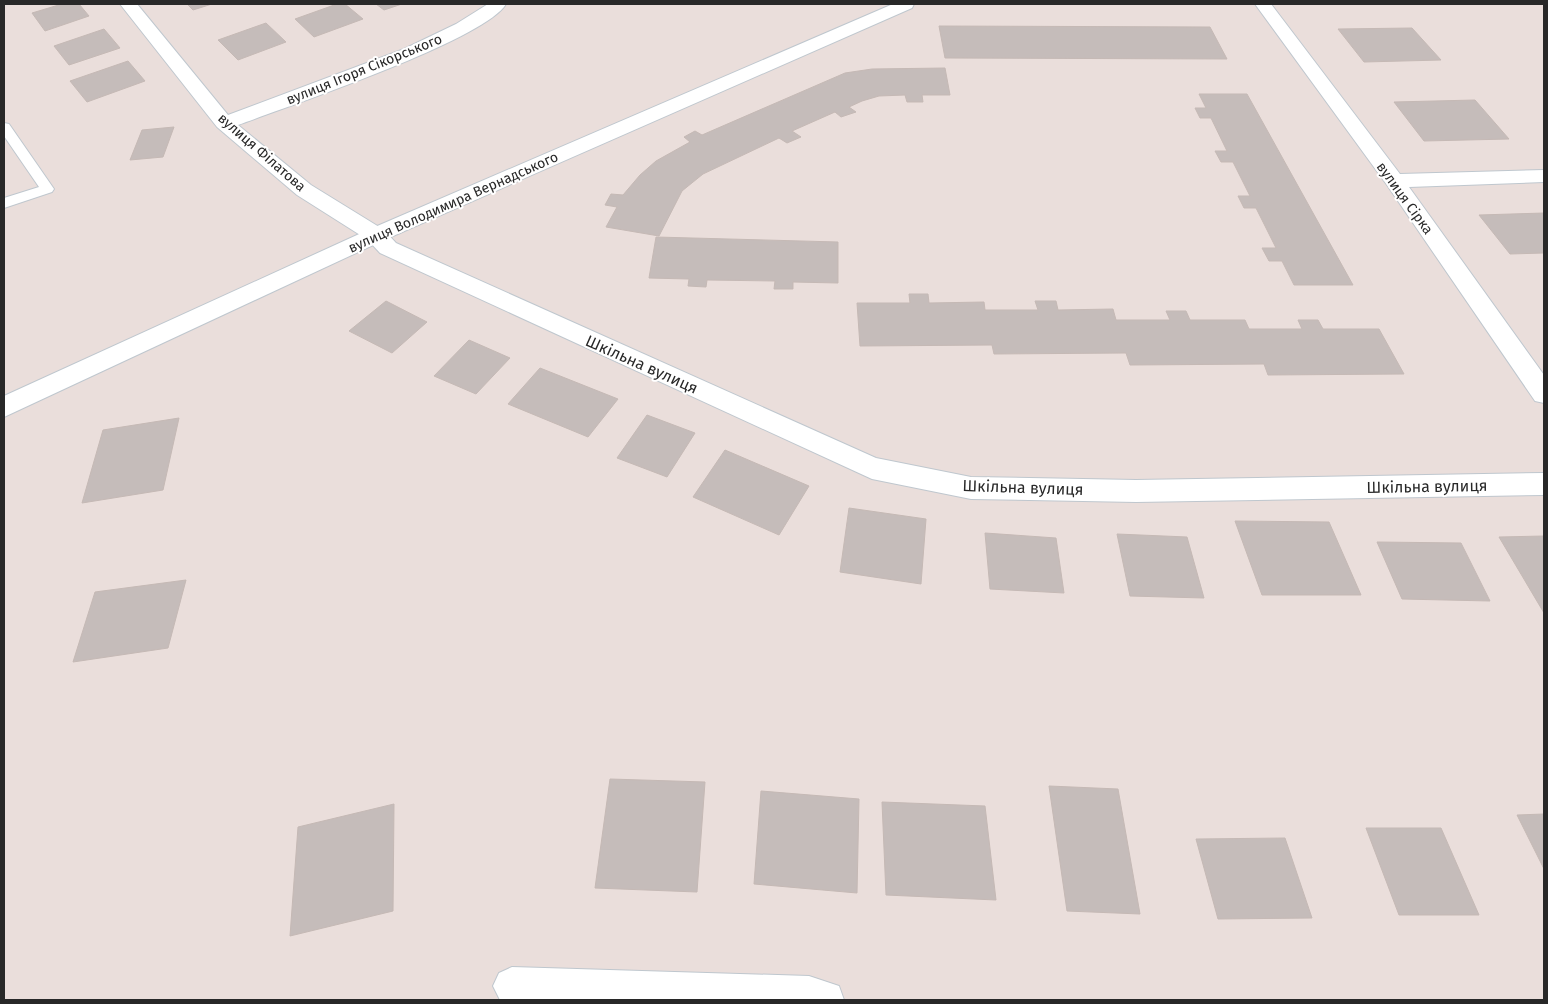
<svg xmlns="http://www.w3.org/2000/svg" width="1548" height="1004" viewBox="0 0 1548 1004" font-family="'Fira Sans',sans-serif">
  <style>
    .building { fill: #c5bcba; stroke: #c5b9b5 }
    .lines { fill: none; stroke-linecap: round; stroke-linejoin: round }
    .service-casing { stroke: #bfc7ce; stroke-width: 2 }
    .minor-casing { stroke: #bfc7ce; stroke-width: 2 }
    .tertiary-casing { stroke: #bfc7ce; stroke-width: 2 }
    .service { fill: #fff; fill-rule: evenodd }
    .minor { fill: #fff; fill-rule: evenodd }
    .tertiary { fill: #fff; fill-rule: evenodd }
    .labels { text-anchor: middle; stroke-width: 4; stroke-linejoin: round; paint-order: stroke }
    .far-street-label { font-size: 14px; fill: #282828; stroke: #fff }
    .street-label { font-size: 16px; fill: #282828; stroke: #fff }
  </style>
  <rect width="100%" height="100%" fill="#eadedb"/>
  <g class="building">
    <path d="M62,4h17l10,12 -44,15 -13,-18z"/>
    <path d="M187,4h25l-19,6z"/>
    <path d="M337,4h8l18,15 -49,18 -19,-18z"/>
    <path d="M376,4h26l-18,6z"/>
    <path d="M266,23l20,19 -48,18 -20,-20z"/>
    <path d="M939,26l271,1 17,32 -282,-1z"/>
    <path d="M1412,28l29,32 -77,2 -26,-33z"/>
    <path d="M104,29l16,19 -51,17 -15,-19z"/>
    <path d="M128,61l17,20 -58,21 -17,-21z"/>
    <path d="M945,68l5,27h-28l1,7h-16l-2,-7 -26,1 -17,5 -13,6 7,5 -15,5 -6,-5 -43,19 9,6 -14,6 -8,-5 -76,36 -21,17 -23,45 -53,-9 11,-20 -12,-2 6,-11 12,1 17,-20 16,-14 34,-19 -6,-5 11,-6 7,4 143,-62 27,-4z"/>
    <path d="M1199,94h48l106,191h-59l-12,-24h-13l-7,-13h14l-20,-40h-12l-6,-12h12l-17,-34h-12l-6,-11h12l-16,-33h-11l-5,-10h11z"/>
    <path d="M1475,100l34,39 -85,2 -30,-39z"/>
    <path d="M174,127l-11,30 -33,3 12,-30z"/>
    <path d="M1544,213v40l-34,1 -31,-39z"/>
    <path d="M656,237l182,5v41l-45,-1v7h-19l1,-8 -68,-1 -1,7 -18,-1 1,-7 -40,-1z"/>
    <path d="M909,294h19l1,9 55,-1 1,8h53l-3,-9h21l2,9 55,-1 3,11h54l-4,-9h20l4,9h55l4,9h53l-4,-9h20l5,9h56l25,45 -136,1 -4,-11 -134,1 -4,-12 -132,1 -2,-9 -132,1 -3,-43h53z"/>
    <path d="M386,301l41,21 -35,31 -43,-22z"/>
    <path d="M469,340l41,18 -34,36 -42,-18z"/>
    <path d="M540,368l78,31 -30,38 -80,-33z"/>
    <path d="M647,415l48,18 -28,44 -50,-19z"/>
    <path d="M179,418l-16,72 -81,13 21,-73z"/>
    <path d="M725,450l84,36 -30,49 -86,-38z"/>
    <path d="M849,508l77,11 -5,65 -81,-12z"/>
    <path d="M1235,521l94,1 32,73h-99z"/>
    <path d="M985,533l71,5 8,55 -74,-4z"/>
    <path d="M1117,534l70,3 17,61 -74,-2z"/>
    <path d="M1544,536v77l-45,-76z"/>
    <path d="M1377,542l84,1 29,58 -88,-2z"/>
    <path d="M186,580l-18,68 -95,14 22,-70z"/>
    <path d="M610,779l95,3 -8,110 -102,-4z"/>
    <path d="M1049,786l69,3 22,125 -73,-3z"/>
    <path d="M761,791l98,8 -2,94 -103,-9z"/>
    <path d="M882,802l103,4 11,94 -110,-5z"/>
    <path d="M394,804l-1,107 -103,25 8,-109z"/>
    <path d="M1544,814v55l-27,-54z"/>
    <path d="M1366,828h75l38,87h-80z"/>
    <path d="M1285,838l27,80 -94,1 -22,-80z"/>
  </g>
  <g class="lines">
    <g class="service-casing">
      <path id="service" d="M4,123l5,1 45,65 -2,3 -48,16v-10l35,-11 -35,-51z"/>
    </g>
    <g class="minor-casing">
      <g id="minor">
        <path d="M120,4h17l91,111 176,-66 52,-25 32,-20h18c-21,36 -220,103 -268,121l73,60 73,45 12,13 480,215 95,19 165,3 408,-7v22l-408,7 -165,-3 -99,-20 -492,-226 -12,-13 -71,-45 -80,-68z"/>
        <path d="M1255,4h16l129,170 144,-4v12l-135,5 135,188v28l-9,-2 -148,-216z"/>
        <path d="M512,967l297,9 30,10 5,14h-344l-7,-14 6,-13z"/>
      </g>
    </g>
    <g class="tertiary-casing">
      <path id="tertiary" d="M893,4h21l-2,4 -528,232 -380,177v-21l364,-166z"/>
    </g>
    <use href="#service" class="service"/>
    <use href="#minor" class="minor"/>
    <use href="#tertiary" class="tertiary"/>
  </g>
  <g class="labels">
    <g class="far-street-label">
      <text transform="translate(364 69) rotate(-22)" y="5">вулиця Ігоря Сікорського</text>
      <text transform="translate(262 152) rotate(41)" y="5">вулиця Філатова</text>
      <text transform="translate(1405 198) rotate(54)" y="5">вулиця Сірка</text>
      <text transform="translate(453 202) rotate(-24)" y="5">вулиця Володимира Вернадського</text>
    </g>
    <g class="street-label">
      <text transform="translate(642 364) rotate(24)" y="6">Шкільна вулиця</text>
      <text transform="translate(1427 486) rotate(-1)" y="6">Шкільна вулиця</text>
      <text transform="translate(1023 487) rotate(2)" y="6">Шкільна вулиця</text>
    </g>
  </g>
  <rect width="1548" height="1004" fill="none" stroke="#282828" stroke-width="10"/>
</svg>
